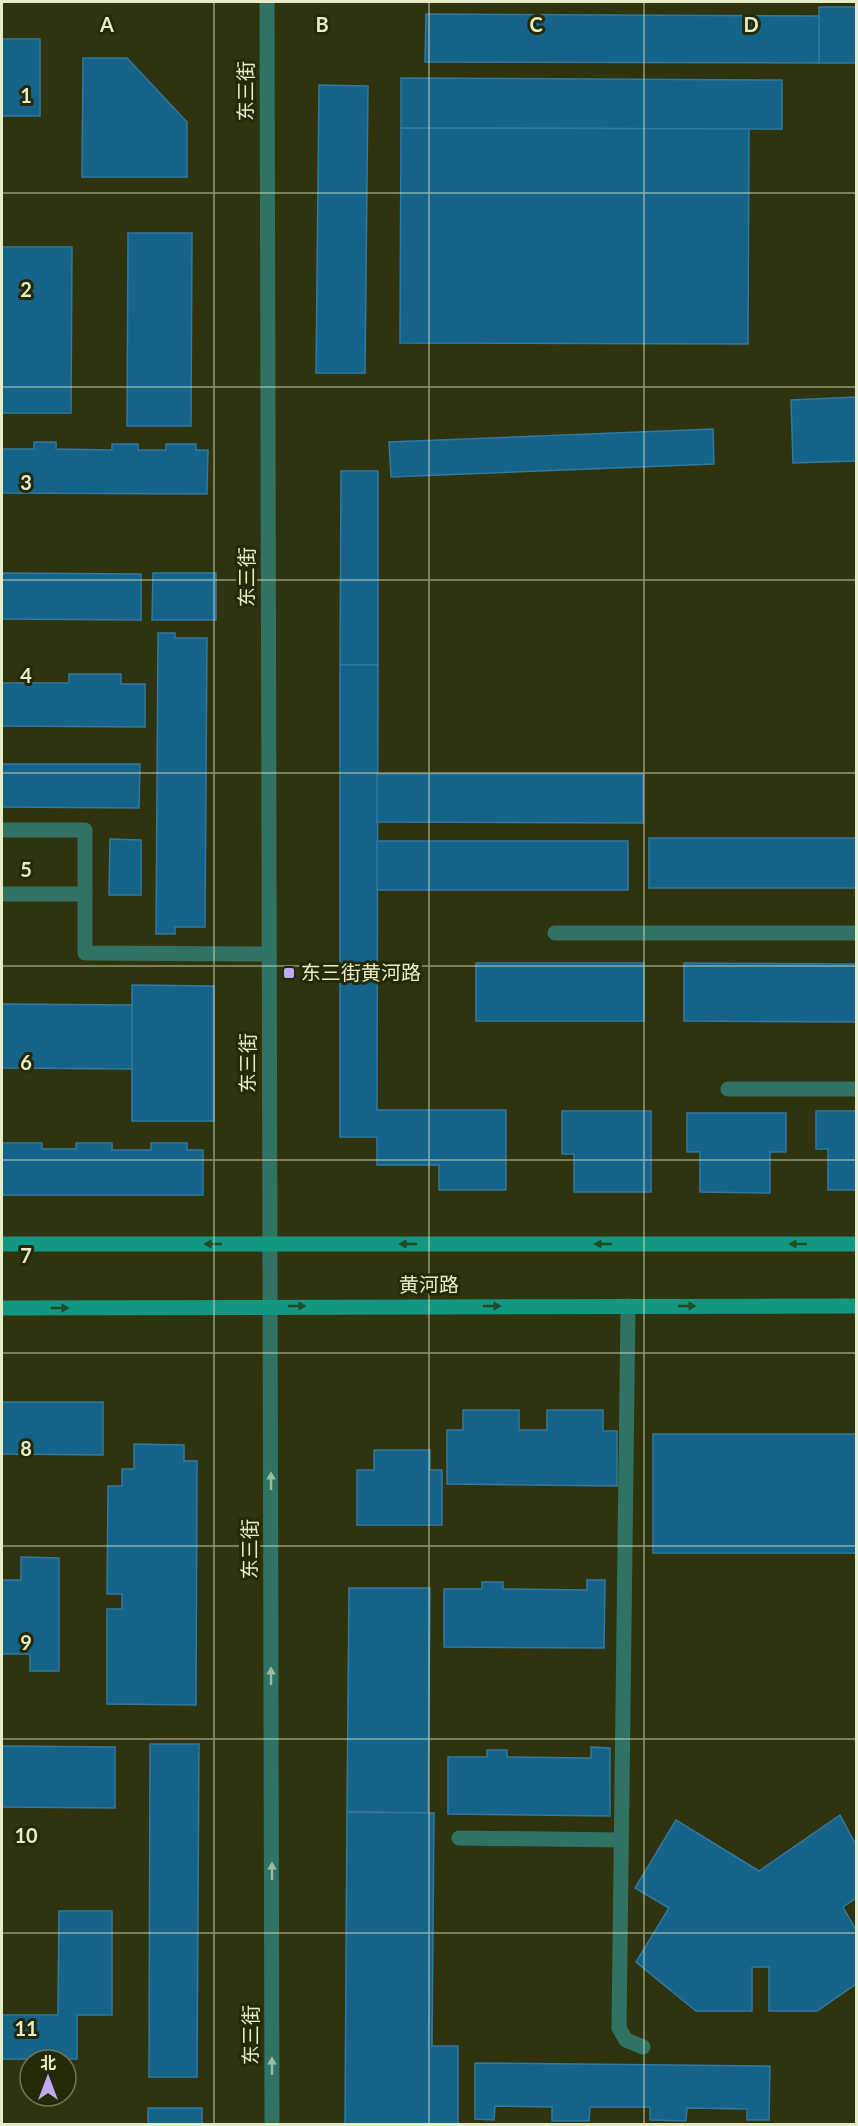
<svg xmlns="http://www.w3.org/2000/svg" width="858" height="2126" viewBox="0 0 858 2126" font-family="Lato,'Noto Sans SC',sans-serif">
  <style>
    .building { fill: #16638a; stroke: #3179a1; stroke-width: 1.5 }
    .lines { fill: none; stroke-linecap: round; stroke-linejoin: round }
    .service { stroke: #307364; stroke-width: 15 }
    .tertiary { stroke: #307364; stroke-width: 15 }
    .secondary { stroke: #149781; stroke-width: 15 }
    .oneway { fill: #204b2a }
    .oneway2 { fill: #9cbca0 }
    .grid { fill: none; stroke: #e4ecc8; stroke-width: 1.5; stroke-opacity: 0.55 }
    .poi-dot { fill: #bfa9f4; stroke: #252a05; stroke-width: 2 }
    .labels { text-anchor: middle; stroke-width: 6; stroke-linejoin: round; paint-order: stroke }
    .street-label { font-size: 20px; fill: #e4ecc8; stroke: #252a05 }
    .poi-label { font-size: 20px; fill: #e4ecc8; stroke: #252a05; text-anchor: start }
    .grid-label { font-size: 20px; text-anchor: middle; font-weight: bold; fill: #e4ecc8; stroke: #252a05; stroke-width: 6; stroke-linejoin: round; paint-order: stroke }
  </style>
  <rect width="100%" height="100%" fill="#2f340f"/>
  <g class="building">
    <rect x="819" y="7" width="37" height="56"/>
    <path d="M426,14l393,2v47l-394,-1z"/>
    <rect x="2" y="39" width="38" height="77"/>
    <path d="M83,58h44l60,64v55h-105z"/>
    <path d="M401,78l381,2v49l-381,-1z"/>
    <path d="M319,85l49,1 -3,287h-49z"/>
    <path d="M401,128l348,1 -1,215 -348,-1z"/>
    <path d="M128,233h64l-1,193h-64z"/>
    <path d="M2,247h70l-1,166h-69z"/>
    <path d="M856,397v64l-63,2 -2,-63z"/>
    <path d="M713,429l1,35 -323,13 -2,-35z"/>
    <path d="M34,442h22v7l56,1v-6h26v6h28v-6h30v6h12l-1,44 -205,-1v-44h32z"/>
    <path d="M341,471h37v194h-38z"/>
    <path d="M2,573l139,1v46l-139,-1z"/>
    <path d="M153,573h63v47h-64z"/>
    <path d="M158,633h17v5h32l-2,289h-30v7h-19z"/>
    <path d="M340,665h38l-1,445h129v80h-67v-25h-62v-28h-37z"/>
    <path d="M69,674h52v10h24v43l-143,-1v-43h67z"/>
    <path d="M2,764h138l-1,44 -137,-1z"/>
    <path d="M377,774h266v49l-266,-1z"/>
    <rect x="649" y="838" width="207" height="50"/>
    <path d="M110,839l31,1v55h-32z"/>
    <rect x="377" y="841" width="251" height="49"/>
    <rect x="476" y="963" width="168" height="58"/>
    <path d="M684,963l172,1v58l-172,-1z"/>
    <path d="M132,985l82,1v135h-82z"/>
    <path d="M2,1004l130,1v64l-130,-1z"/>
    <path d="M562,1111h89v81h-77v-38h-12z"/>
    <path d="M816,1111h40v79h-28v-41h-12z"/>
    <path d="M687,1113h99v39h-16v41l-70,-1v-40h-13z"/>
    <path d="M2,1143h40v6h34v-6h36v7h39v-7h36v7h16v45h-201z"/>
    <path d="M2,1402h101v53l-101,-1z"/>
    <path d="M463,1410h56v20h28v-20h56v21h14v55l-170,-2v-54h16z"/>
    <rect x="653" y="1434" width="203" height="119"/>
    <path d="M134,1444l50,1v16h13l-1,244 -89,-1v-95h15v-15h-15l1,-108h14v-17h12z"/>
    <path d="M374,1450h56v20h12v55h-85v-55h17z"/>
    <path d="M21,1557l38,1v113h-29v-17h-28v-93v19h19z"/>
    <path d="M587,1580h18l-1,68 -160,-1v-58h38v-7h21v7l84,1z"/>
    <path d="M349,1588h81l-2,225 -81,-1z"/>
    <path d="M150,1744h49l-2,333h-48z"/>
    <path d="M2,1746l113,1v61l-113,-1z"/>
    <path d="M591,1747l19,1v68l-162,-2v-57h39v-7h20v7l84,1z"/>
    <path d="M347,1812l87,1 -2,233h26v78h-113z"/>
    <path d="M840,1815l16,30v53l-13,9 13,23v54l-39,27h-48v-44h-17v44h-56l-60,-49 33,-54 -34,-20 41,-68 83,51z"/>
    <path d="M59,1911h53v104h-35v44h-75v-44h56z"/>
    <path d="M475,2063l295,3 -1,54h-22v-11l-60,-1 -1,13 -36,-1v-13h-60l-1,14h-37v-14l-57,-1 -1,14 -19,-1z"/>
    <rect x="148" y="2108" width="54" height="16"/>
  </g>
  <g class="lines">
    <g class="service">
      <path d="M2,830h83v64"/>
      <path d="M2,894h83v59l184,1"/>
      <path d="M555,933h301"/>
      <path d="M728,1089h128"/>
      <path d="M628,1306l-9,722 7,12 17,7"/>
      <path d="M459,1838l162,2"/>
    </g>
    <path class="tertiary" d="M267,2l5,2122"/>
    <g class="secondary">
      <path d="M2,1244h854"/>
      <path d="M2,1308l854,-2"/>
    </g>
  </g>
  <defs><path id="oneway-solid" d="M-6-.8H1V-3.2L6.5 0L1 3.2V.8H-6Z" transform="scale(1.5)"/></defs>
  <g class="oneway">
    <use href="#oneway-solid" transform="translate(213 1244) rotate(-180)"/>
    <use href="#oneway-solid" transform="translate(408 1244) rotate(-180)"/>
    <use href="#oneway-solid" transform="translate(603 1244) rotate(-180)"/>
    <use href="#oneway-solid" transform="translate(798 1244) rotate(-180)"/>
    <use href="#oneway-solid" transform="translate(297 1306)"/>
    <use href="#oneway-solid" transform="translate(492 1306)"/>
    <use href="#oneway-solid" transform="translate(687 1306)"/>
    <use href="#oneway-solid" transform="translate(60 1308)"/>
  </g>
  <g class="oneway2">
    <use href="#oneway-solid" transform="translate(271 1481) rotate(-90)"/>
    <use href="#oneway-solid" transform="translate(271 1676) rotate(-90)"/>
    <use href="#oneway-solid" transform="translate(272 1871) rotate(-90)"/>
    <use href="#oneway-solid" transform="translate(272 2066) rotate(-90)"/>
  </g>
  <path class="grid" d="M214,2v2122M429,2v2122M644,2v2122M2,193h854M2,387h854M2,580h854M2,773h854M2,966h854M2,1160h854M2,1353h854M2,1546h854M2,1739h854M2,1933h854"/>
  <rect class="poi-dot" x="283" y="967" width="12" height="12" rx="3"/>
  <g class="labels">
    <g class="street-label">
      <text transform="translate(246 91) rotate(-90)" y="7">东三街</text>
      <text transform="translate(247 577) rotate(-90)" y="7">东三街</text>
      <text transform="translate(248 1063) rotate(-90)" y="7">东三街</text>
      <text x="429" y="1292">黄河路</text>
      <text transform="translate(250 1549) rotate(-90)" y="7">东三街</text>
      <text transform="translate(251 2035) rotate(-90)" y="7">东三街</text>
    </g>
    <g class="poi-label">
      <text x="301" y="980">东三街黄河路</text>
    </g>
  </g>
  <g class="grid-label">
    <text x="107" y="32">A</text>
    <text x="322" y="32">B</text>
    <text x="536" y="32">C</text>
    <text x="751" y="32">D</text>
    <text x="26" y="103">1</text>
    <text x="26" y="297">2</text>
    <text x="26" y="490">3</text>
    <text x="26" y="683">4</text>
    <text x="26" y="877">5</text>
    <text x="26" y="1070">6</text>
    <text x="26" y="1263">7</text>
    <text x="26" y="1456">8</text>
    <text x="26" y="1650">9</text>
    <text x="26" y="1843">10</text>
    <text x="26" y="2036">11</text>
  </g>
  <rect width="858" height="2126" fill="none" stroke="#e4ecc8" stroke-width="6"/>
  <g transform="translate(48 2078)"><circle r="28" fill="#252a05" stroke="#717853" stroke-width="1.5"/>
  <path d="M0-4.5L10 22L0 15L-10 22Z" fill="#bfa9f4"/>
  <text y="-9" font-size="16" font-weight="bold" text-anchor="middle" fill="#e4ecc8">北</text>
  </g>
</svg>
